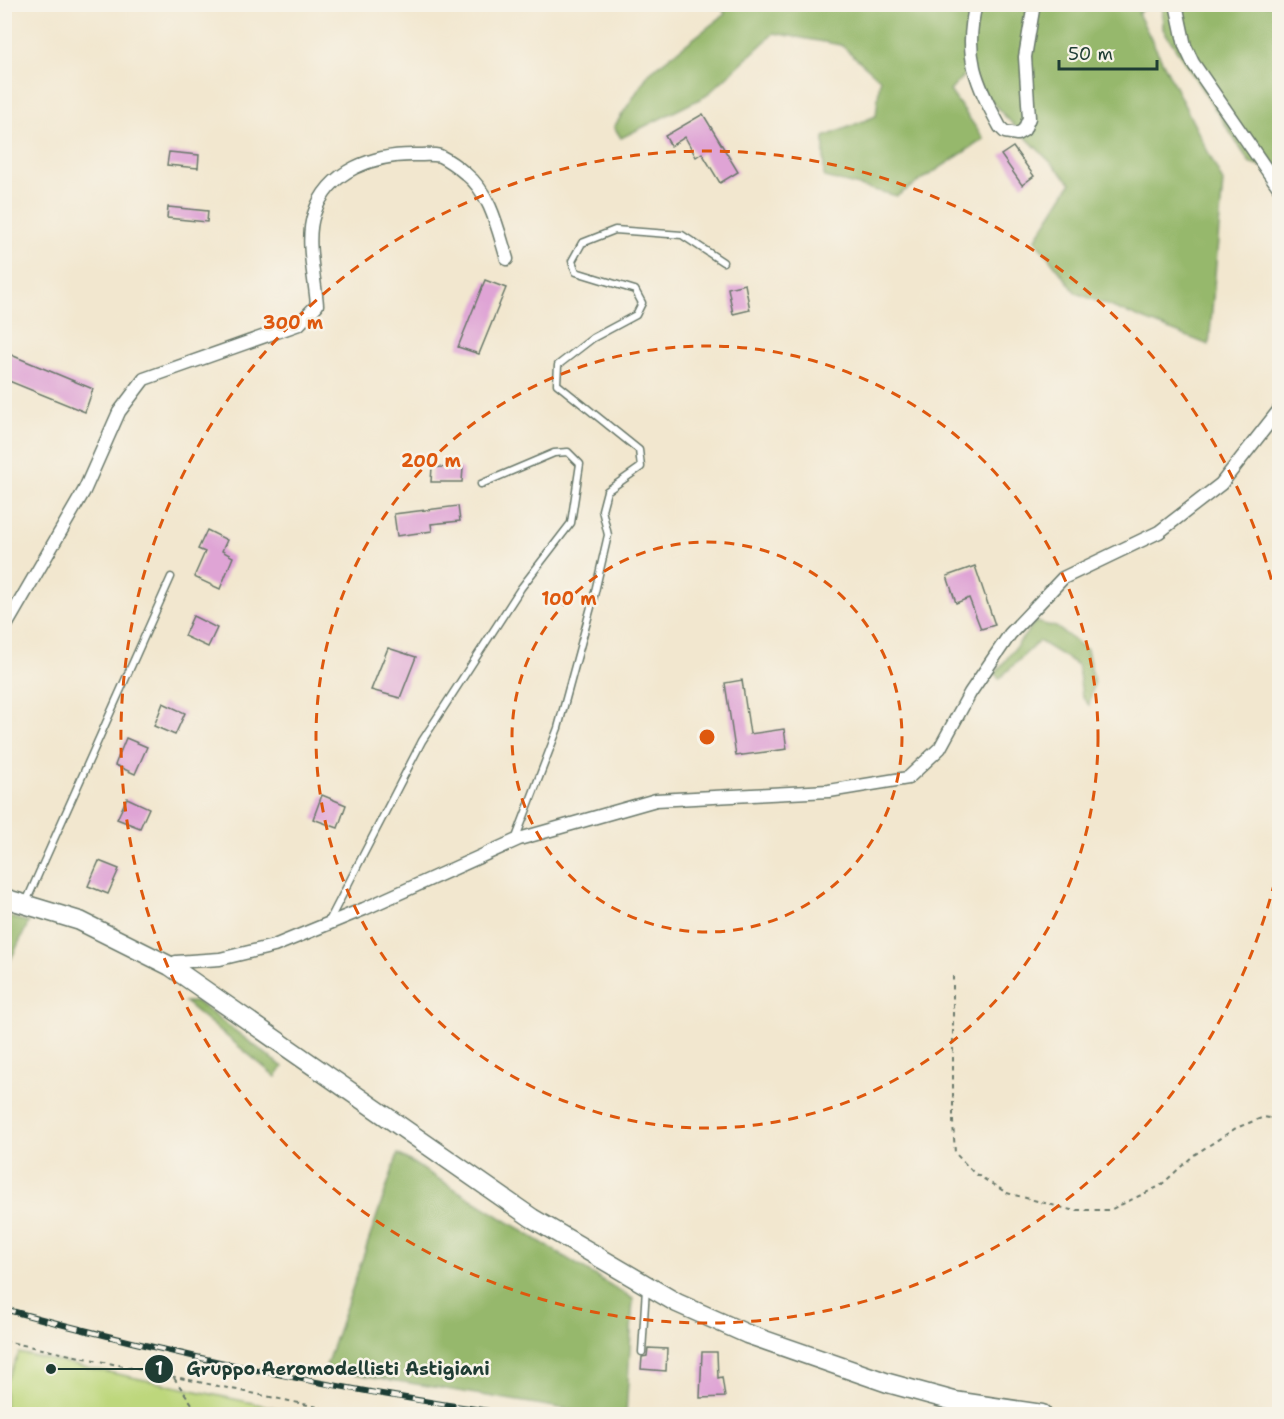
<svg xmlns="http://www.w3.org/2000/svg" width="1284" height="1419" viewBox="0 0 1284 1419" font-family="'Shantell Sans',sans-serif">
  <style>
    .green { fill: #bdd77c; stroke: #6e8a58; stroke-width: 1.5 }
    .forest { fill: #96b86c; stroke: #5a7a50; stroke-width: 1.5 }
    .building { fill: #dfa4d5 }
    .lines { fill: none; stroke-linecap: round; stroke-linejoin: round }
    .lane-casing { stroke: #69786a; stroke-width: 9 }
    .street-casing { stroke: #69786a; stroke-width: 15 }
    .secondary-casing { stroke: #69786a; stroke-width: 21 }
    .path { stroke: #69786a; stroke-width: 2; stroke-dasharray: 4.5 4.5; stroke-linecap: butt }
    .lane { stroke: #fff; stroke-width: 6 }
    .street { stroke: #fff; stroke-width: 12 }
    .secondary { stroke: #fff; stroke-width: 18 }
    .rail-casing { stroke: #1f3d34; stroke-width: 6 }
    .rail { stroke: #f7f3e8; stroke-width: 4; stroke-dasharray: 11; stroke-linecap: butt }
    .ring { fill: none; stroke: #de580e; stroke-width: 3; stroke-dasharray: 10 8 }
    .centre { fill: #de580e; stroke: #f7f3e8; stroke-width: 3 }
    .ring-label { font-size: 18px; text-anchor: middle; font-weight: bold; fill: #de580e; stroke: #f7f3e8; stroke-width: 5; stroke-linejoin: round; paint-order: stroke }
    .leader { fill: none; stroke: #1f3d34; stroke-width: 2 }
    .callout-dot { fill: #1f3d34; stroke: #f7f3e8; stroke-width: 2 }
    .mark-label { font-size: 18px; text-anchor: middle; font-weight: bold; fill: #fff }
    .callout-label { font-size: 18px; text-anchor: middle; font-weight: bold; fill: #1f3d34; stroke: #f7f3e8; stroke-width: 5; stroke-linejoin: round; paint-order: stroke }
  </style>
  <rect width="100%" height="100%" fill="#f7f3e8"/>
  <filter id="ink" filterUnits="userSpaceOnUse"><feTurbulence type="fractalNoise" baseFrequency=".0167" numOctaves="2"/><feDisplacementMap in="SourceGraphic" scale="12" xChannelSelector="R" yChannelSelector="G"/><feConvolveMatrix kernelMatrix="1 2 1 2 8 2 1 2 1" color-interpolation-filters="sRGB"/></filter>
  <filter id="wash" filterUnits="userSpaceOnUse"><feTurbulence type="fractalNoise" baseFrequency=".008" numOctaves="4" result="noise"/><feDisplacementMap in="SourceGraphic" scale="24" xChannelSelector="R" yChannelSelector="G"/><feGaussianBlur stdDeviation="1.35" result="paint"/><feColorMatrix in="noise" values="0 0 0 0 0 0 0 0 0 0 0 0 0 0 0 0 0 1.4 0 .05"/><feComposite in="paint" operator="in"/></filter>
  <g filter="url(#wash)">
    <rect width="100%" height="100%" fill="#f2e7cf"/>
    <path class="green" d="M19,1353l285,61h-299v-30z"/>
    <g class="forest">
      <path d="M720,5h430l-12,8 85,169 -14,163 -133,-52 -41,-53 36,-57 -70,-71 -35,-39 -16,18 34,48 -87,57 -73,-19v-40l52,-21 4,-37 -39,-34 -67,-12 -68,63 -85,42 -7,-11 35,-54 76,-59z"/>
      <path d="M1162,5h117v165l-29,-7 -87,-134z"/>
      <path d="M1035,622l21,5 31,23 7,33 -5,22 -7,-8 -4,-32 -39,-24 -40,38 -4,-5z"/>
      <path d="M5,916l24,6 -24,49h-1z"/>
      <path d="M185,1002h12l86,65 -7,10z"/>
      <path d="M398,1154l235,145 -7,115h-29l-272,-45z"/>
    </g>
    <g id="blocks">
      <g class="building">
        <path d="M703,114l35,58 -18,11 -18,-30 -6,4 -11,-20 -14,9 -6,-10z"/>
        <path d="M1013,147l21,29 -12,9 -21,-30z"/>
        <path d="M169,152l30,3 -1,13 -31,-3z"/>
        <path d="M168,207l40,4 -1,11 -40,-4z"/>
        <path d="M485,280l21,8 -27,66 -21,-7z"/>
        <path d="M745,284l5,26 -17,4 -5,-26z"/>
        <path d="M4,352l89,37 -8,23 -81,-33z"/>
        <path d="M432,467l31,1 -1,14h-31z"/>
        <path d="M458,506l2,15 -29,3 1,7 -35,5 -3,-22z"/>
        <path d="M207,530l20,10 -5,11 11,6 -13,32 -26,-12 11,-25 -7,-3z"/>
        <path d="M975,566l20,59 -14,4 -12,-31 -13,5 -9,-27z"/>
        <path d="M193,616l24,12 -9,19 -24,-11z"/>
        <path d="M388,648l28,9 -16,41 -29,-8z"/>
        <path d="M742,680l8,54 34,-5 3,20 -51,7 -11,-73z"/>
        <path d="M163,703l22,10 -10,22 -21,-9z"/>
        <path d="M126,738l21,9 -12,27 -20,-9z"/>
        <path d="M322,795l24,10 -8,23 -25,-9z"/>
        <path d="M127,798l22,10 -9,20 -23,-9z"/>
        <path d="M99,861l20,8 -11,25 -20,-8z"/>
        <path d="M648,1348l19,1 -1,22 -25,-2 1,-12 5,-1z"/>
        <path d="M702,1352h15l1,26 4,-1 3,20 -25,1z"/>
      </g>
    </g>
  </g>
  <g filter="url(#ink)">
    <use href="#blocks" fill-opacity="0" stroke="#69786a" stroke-width="1.5"/>
    <g class="lines">
      <g class="lane-casing">
        <g id="lane">
          <path d="M519,839l-2,-4 41,-107 36,-132 14,-61 -6,-25 5,-19 34,-24 -2,-17 -82,-66 1,-19 35,-27 43,-23 6,-12 -7,-13 -59,-18 -4,-11 10,-18 33,-13 67,5 41,27"/>
          <path d="M26,902l145,-325"/>
          <path d="M328,923l94,-182 99,-153 50,-65 9,-59 -12,-12 -14,1 -73,31"/>
          <path d="M642,1352l4,-64"/>
        </g>
      </g>
      <g class="street-casing">
        <g id="street">
          <path d="M976,4c-13,51 0,79 24,123l5,5 12,2 7,-4 5,-12 -4,-61 9,-53"/>
          <path d="M1176,4l9,42 8,17 87,126"/>
          <path d="M4,629l80,-138 35,-79 25,-33 155,-55 18,-19c-2,-28 -12,-65 -3,-91 14,-44 60,-60 103,-59 7,0 16,-1 23,1 8,4 19,12 26,18 25,20 32,56 41,85"/>
          <path d="M170,966l6,-4 44,-3 54,-13 90,-37 155,-70 137,-39 173,-9 79,-13 32,-30 30,-55 40,-59 53,-56 96,-46 62,-48 59,-75"/>
        </g>
      </g>
      <g class="secondary-casing">
        <path id="secondary" d="M4,898l76,23 90,45 362,252 145,85 70,31 141,49 66,18 88,13"/>
      </g>
      <g class="path">
        <path d="M953,976v146l2,31 19,20 33,20 64,17h39l50,-24 34,-31 42,-27 28,-11 16,3"/>
        <path d="M4,1341l347,73"/>
        <path d="M174,1378l25,36"/>
      </g>
      <use href="#lane" class="lane"/>
      <use href="#street" class="street"/>
      <use href="#secondary" class="secondary"/>
      <g class="rail-casing">
        <path id="rail" d="M4,1309c167,46 334,81 505,105"/>
      </g>
      <use href="#rail" class="rail"/>
    </g>
  </g>
  <g class="ring">
    <circle cx="707" cy="737" r="195"/>
    <circle cx="707" cy="737" r="391"/>
    <path d="M1279 864A586 586 0 1 1 1279 610"/>
  </g>
  <circle cx="707" cy="737" r="9" class="centre"/>
  <g class="ring-label">
    <text x="293" y="329">300 m</text>
    <text x="431" y="467">200 m</text>
    <text x="569" y="605">100 m</text>
  </g>
  <path class="leader" d="M51 1369L159 1369"/>
  <g class="callout-dot">
    <circle cx="51" cy="1369" r="6"/>
    <circle cx="159" cy="1369" r="15"/>
  </g>
  <g class="mark-label">
    <text x="159" y="1375">1</text>
  </g>
  <g class="callout-label">
    <text x="338" y="1375">Gruppo Aeromodellisti Astigiani</text>
  </g>
  <rect width="1284" height="1419" fill="none" stroke="#f7f3e8" stroke-width="24"/>
  <path d="M1059 60v9h98v-9" fill="none" stroke="#1f3d34" stroke-width="3"/>
  <text x="1068" y="60" font-size="18" fill="#1f3d34" stroke="#f7f3e8" stroke-width="4.5" paint-order="stroke">50 m</text>
</svg>
